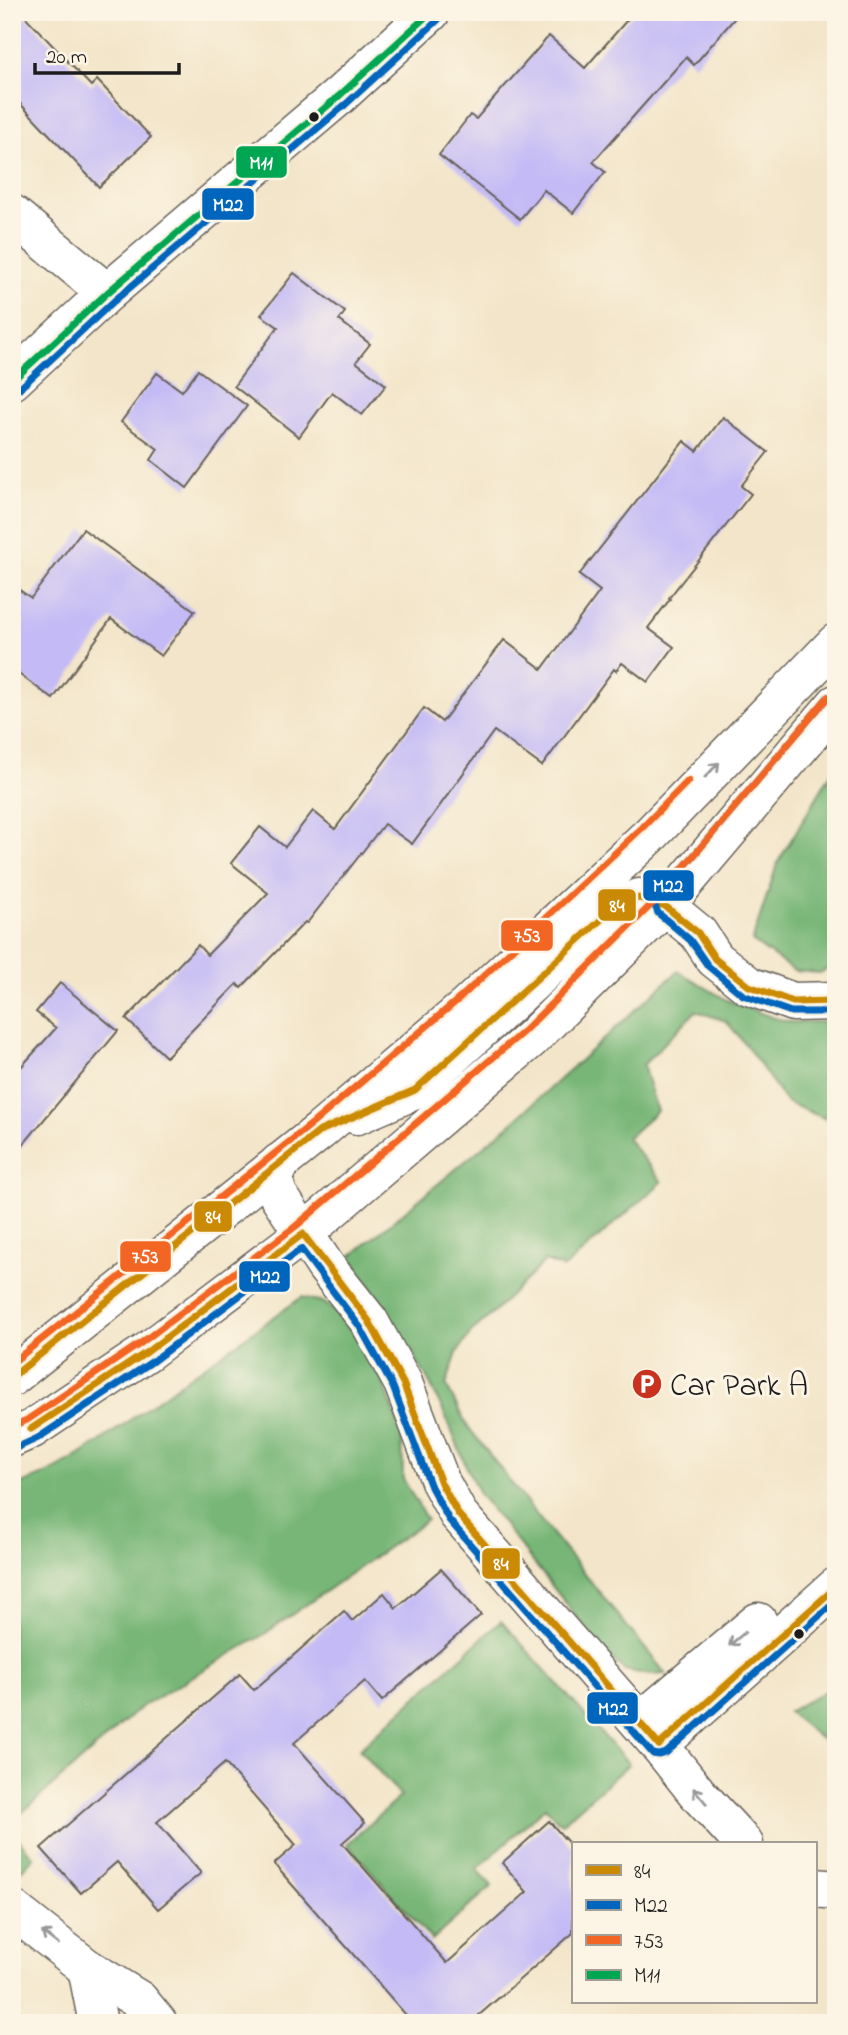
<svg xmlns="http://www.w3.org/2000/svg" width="848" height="2035" viewBox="0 0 848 2035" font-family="'Indie Flower',sans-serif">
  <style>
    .forest { fill: #77b676; stroke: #4a6949; stroke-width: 2 }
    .building { fill: #c3baf6 }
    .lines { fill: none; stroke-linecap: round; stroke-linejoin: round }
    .minor-casing { stroke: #676259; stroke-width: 41 }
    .minor { stroke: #fff; stroke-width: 38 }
    .bus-1-casing { stroke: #fcf5e5; stroke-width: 12 }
    .bus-2-casing { stroke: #fcf5e5; stroke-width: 12 }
    .bus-3-casing { stroke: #fcf5e5; stroke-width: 12 }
    .bus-4-casing { stroke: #fcf5e5; stroke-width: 12 }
    .bus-1 { stroke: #cb8a06; stroke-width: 7 }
    .bus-2 { stroke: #0065bd; stroke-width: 7 }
    .bus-3 { stroke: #f26522; stroke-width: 7 }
    .bus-4 { stroke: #00a651; stroke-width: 7 }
    .oneway { stroke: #999 }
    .bus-dot { fill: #1c1c1c; stroke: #fcf5e5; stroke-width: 2.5 }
    .labels { text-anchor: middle; stroke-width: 6; stroke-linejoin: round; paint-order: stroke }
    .poi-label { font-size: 32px; fill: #1c1c1c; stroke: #fcf5e5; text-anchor: start }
    .line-badge { stroke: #fcf5e5; stroke-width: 2.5 }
    .badge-label { font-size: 19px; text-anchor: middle; font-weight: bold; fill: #fff }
  </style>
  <rect width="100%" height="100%" fill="#fcf5e5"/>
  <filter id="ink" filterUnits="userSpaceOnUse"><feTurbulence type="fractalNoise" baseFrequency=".0143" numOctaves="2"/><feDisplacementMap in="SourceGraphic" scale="14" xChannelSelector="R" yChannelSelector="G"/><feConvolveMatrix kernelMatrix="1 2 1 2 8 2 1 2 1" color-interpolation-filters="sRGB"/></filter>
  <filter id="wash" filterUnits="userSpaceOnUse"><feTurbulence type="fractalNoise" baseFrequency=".00686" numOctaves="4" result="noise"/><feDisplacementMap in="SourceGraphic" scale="28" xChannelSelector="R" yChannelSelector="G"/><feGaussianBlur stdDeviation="1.57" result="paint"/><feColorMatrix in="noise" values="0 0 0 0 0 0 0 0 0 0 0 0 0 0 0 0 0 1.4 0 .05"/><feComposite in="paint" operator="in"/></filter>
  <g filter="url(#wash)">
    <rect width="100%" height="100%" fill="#f3e5c9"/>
    <g class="forest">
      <path d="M836,765v199l-16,9 -26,-2 -42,-30 26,-79z"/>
      <path d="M678,971l49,29 44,17 20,5h45v95l-5,4 -45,-19 -40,-57 -20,-24 -30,-10 -53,54 14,46 -30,27 35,44 -98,86 -19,-7 -54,54 -19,16 -15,22 -11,32 20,39 68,88 132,162 -16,1 -26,-5 -22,-21 -122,-154c-19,-35 -30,-74 -49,-109 -24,-45 -52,-87 -81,-129l165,-137z"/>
      <path d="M302,1297l23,6 11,10 16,17 32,54 18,51 1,44 24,41 -164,115 -122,72 -125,111 2,20 16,20 -20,18 -2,-2v-387c52,-15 95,-51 137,-81 51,-37 102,-73 153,-109z"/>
      <path d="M501,1621l128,143 -68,60 -16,-17 -68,62 15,17 -60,54 -85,-96 54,-48 -42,-47z"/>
      <path d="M836,1685v64l-5,-2 -43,-35z"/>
    </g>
    <g id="blocks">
      <g class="building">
        <path d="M12,12h9l70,74 6,-6 54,57 -52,50 -87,-92z"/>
        <path d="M634,12h106l-46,53 -8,-8 -93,105 12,10 -32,41 -29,-23 -24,29 -81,-64 31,-40 6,4 73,-83 36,32z"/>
        <path d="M294,273l51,39 -6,8 31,24 -14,18 30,23 -24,30 -30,-23 -33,45 -65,-51 44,-59 -17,-12z"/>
        <path d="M198,370l49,36 -60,82 -36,-28 7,-11 -37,-27 36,-49 25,18z"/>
        <path d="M723,417l45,35 -27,34 10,8 -82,104 1,1 -22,29 26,19 -26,35 -26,-19 -6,8 -2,-2 -72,97 -48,-35 -82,113 -28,-20 -77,99 -2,-1 -64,66 -4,-4 -71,73 -40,-38 72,-74 9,10 61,-62 -37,-30 29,-36 25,20 28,-36 22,18 89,-121 18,14 62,-82 38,29 58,-78 -21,-16 105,-134 13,10z"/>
        <path d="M83,529l112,82 -34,45 -50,-37 -58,80 -41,-30v-84l19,13z"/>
        <path d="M60,983l58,48 -106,127v-81l44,-49 -20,-16z"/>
        <path d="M441,1569l40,46 -99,86 -17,-20 -71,62 71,80 -23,20 105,120 80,-71 -25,-29 47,-42 24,27v85l-103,90h-57l-139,-159 22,-19 -71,-82 -68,59 44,51 -43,36 -41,-47 -36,31 -40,-45 199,-174 14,16 90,-79 8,10 32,-28 12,15z"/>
      </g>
    </g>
  </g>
  <g filter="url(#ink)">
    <use href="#blocks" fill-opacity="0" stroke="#676259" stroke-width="2"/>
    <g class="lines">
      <g class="minor-casing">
        <g id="minor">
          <path d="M12,214l95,79"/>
          <path d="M12,381l95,-88 232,-197 92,-84"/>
          <path d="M357,1115l58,-25 202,-185 22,-7 26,8 33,27 17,26 34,27 44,16 43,-1"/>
          <path d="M279,1163l-5,17 3,13 49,74 43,54 34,62 38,100 17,31 201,231 39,49 46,50"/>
          <path d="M12,1377l308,-246 147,-125 183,-171 186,-192"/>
          <path d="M12,1438l20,-9 115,-77 156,-118 228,-195 134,-133 171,-202"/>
          <path d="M640,1722l118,-100"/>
          <path d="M659,1745l177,-158"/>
          <path d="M815,1888l21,2"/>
          <path d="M12,1909l75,59 52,32 19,23"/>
          <path d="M87,1968l11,55"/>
        </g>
      </g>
      <use href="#minor" class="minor"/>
      <g class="bus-1-casing">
        <g id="bus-1">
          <path d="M12,1377l308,-246 95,-41 202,-185 22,-7 26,8 33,27 17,26 34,27 44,16 43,-1"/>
          <path d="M31,1429l116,-77 156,-118 66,87 34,62 38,100 17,31 201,231"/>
          <path d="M659,1745l177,-158"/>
        </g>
      </g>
      <g class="bus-2-casing">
        <g id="bus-2">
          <path d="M19,389l95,-88 232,-197 92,-84"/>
          <path d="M828,697l-171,202 -2,7 3,7 32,27 18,26 35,29 48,17h45"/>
          <path d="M16,1448l22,-10 115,-77 148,-112 59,78 33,60 38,100 18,33 204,234 6,1 7,-2 170,-152"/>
        </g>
      </g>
      <g class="bus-3-casing">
        <g id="bus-3">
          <path d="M12,1363l301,-240 147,-125 183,-171 45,-46"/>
          <path d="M12,1426l15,-6 114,-77 155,-117 228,-195 133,-132 171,-202"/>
        </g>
      </g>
      <g class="bus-4-casing">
        <path id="bus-4" d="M12,381l95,-88 232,-197 92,-84"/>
      </g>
      <use href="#bus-1" class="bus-1"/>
      <use href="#bus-2" class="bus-2"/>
      <use href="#bus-3" class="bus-3"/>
      <use href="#bus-4" class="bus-4"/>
    </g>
    <defs><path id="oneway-shaft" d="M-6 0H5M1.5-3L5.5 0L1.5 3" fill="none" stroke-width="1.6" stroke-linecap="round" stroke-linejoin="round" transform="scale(1.75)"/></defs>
    <g class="oneway">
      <use href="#oneway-shaft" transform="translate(712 770) rotate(-46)"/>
      <use href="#oneway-shaft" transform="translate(737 1639) rotate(140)"/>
      <use href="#oneway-shaft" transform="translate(700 1796) rotate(-130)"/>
      <use href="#oneway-shaft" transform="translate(50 1938) rotate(-142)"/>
    </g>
  </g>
  <defs>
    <g id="parking-disc" transform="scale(1.575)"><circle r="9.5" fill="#c8321e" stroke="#fcf5e5"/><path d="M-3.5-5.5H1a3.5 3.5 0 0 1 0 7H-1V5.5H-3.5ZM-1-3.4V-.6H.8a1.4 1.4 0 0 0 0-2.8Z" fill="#fff"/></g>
  </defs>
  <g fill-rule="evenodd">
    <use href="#parking-disc" x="647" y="1384"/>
  </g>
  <g class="bus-dot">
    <circle cx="314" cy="117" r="6"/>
    <circle cx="799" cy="1634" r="6"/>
  </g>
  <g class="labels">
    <g class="poi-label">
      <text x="670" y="1395">Car Park A</text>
    </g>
  </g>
  <g class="line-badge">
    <rect x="235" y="145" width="53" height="34" rx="7" fill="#00a651"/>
    <rect x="201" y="187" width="54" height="34" rx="7" fill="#0065bd"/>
    <rect x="642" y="869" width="53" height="33" rx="7" fill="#0065bd"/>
    <rect x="597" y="888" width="40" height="34" rx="7" fill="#cb8a06"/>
    <rect x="500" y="919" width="54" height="33" rx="7" fill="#f26522"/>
    <rect x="193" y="1200" width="40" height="33" rx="7" fill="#cb8a06"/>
    <rect x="119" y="1240" width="53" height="33" rx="7" fill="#f26522"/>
    <rect x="238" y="1260" width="53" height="33" rx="7" fill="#0065bd"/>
    <rect x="481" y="1547" width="40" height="33" rx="7" fill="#cb8a06"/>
    <rect x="586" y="1691" width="53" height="34" rx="7" fill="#0065bd"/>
  </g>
  <g class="badge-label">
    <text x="261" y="169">M11</text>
    <text x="228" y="211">M22</text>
    <text x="668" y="892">M22</text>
    <text x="617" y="912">84</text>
    <text x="527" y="942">753</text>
    <text x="213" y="1223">84</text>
    <text x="145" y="1263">753</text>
    <text x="265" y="1283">M22</text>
    <text x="501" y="1570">84</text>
    <text x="613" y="1715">M22</text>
  </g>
  <rect width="848" height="2035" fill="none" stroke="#fcf5e5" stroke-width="42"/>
  <rect x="572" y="1842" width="245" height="161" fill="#fcf5e5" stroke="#a29e95" stroke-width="2"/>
  <rect x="586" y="1865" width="35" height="10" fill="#cb8a06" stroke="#a29e95" stroke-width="2"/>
  <text x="634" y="1878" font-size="21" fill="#1c1c1c">84</text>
  <rect x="586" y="1900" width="35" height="10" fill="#0065bd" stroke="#a29e95" stroke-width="2"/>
  <text x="634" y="1912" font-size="21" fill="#1c1c1c">M22</text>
  <rect x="586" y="1935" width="35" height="10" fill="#f26522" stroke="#a29e95" stroke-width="2"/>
  <text x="634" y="1948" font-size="21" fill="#1c1c1c">753</text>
  <rect x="586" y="1970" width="35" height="10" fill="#00a651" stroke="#a29e95" stroke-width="2"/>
  <text x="634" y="1982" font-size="21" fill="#1c1c1c">M11</text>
  <path d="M35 63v10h144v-10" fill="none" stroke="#1c1c1c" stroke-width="3.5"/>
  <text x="46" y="63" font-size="21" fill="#1c1c1c" stroke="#fcf5e5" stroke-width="5" paint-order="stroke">20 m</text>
</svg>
